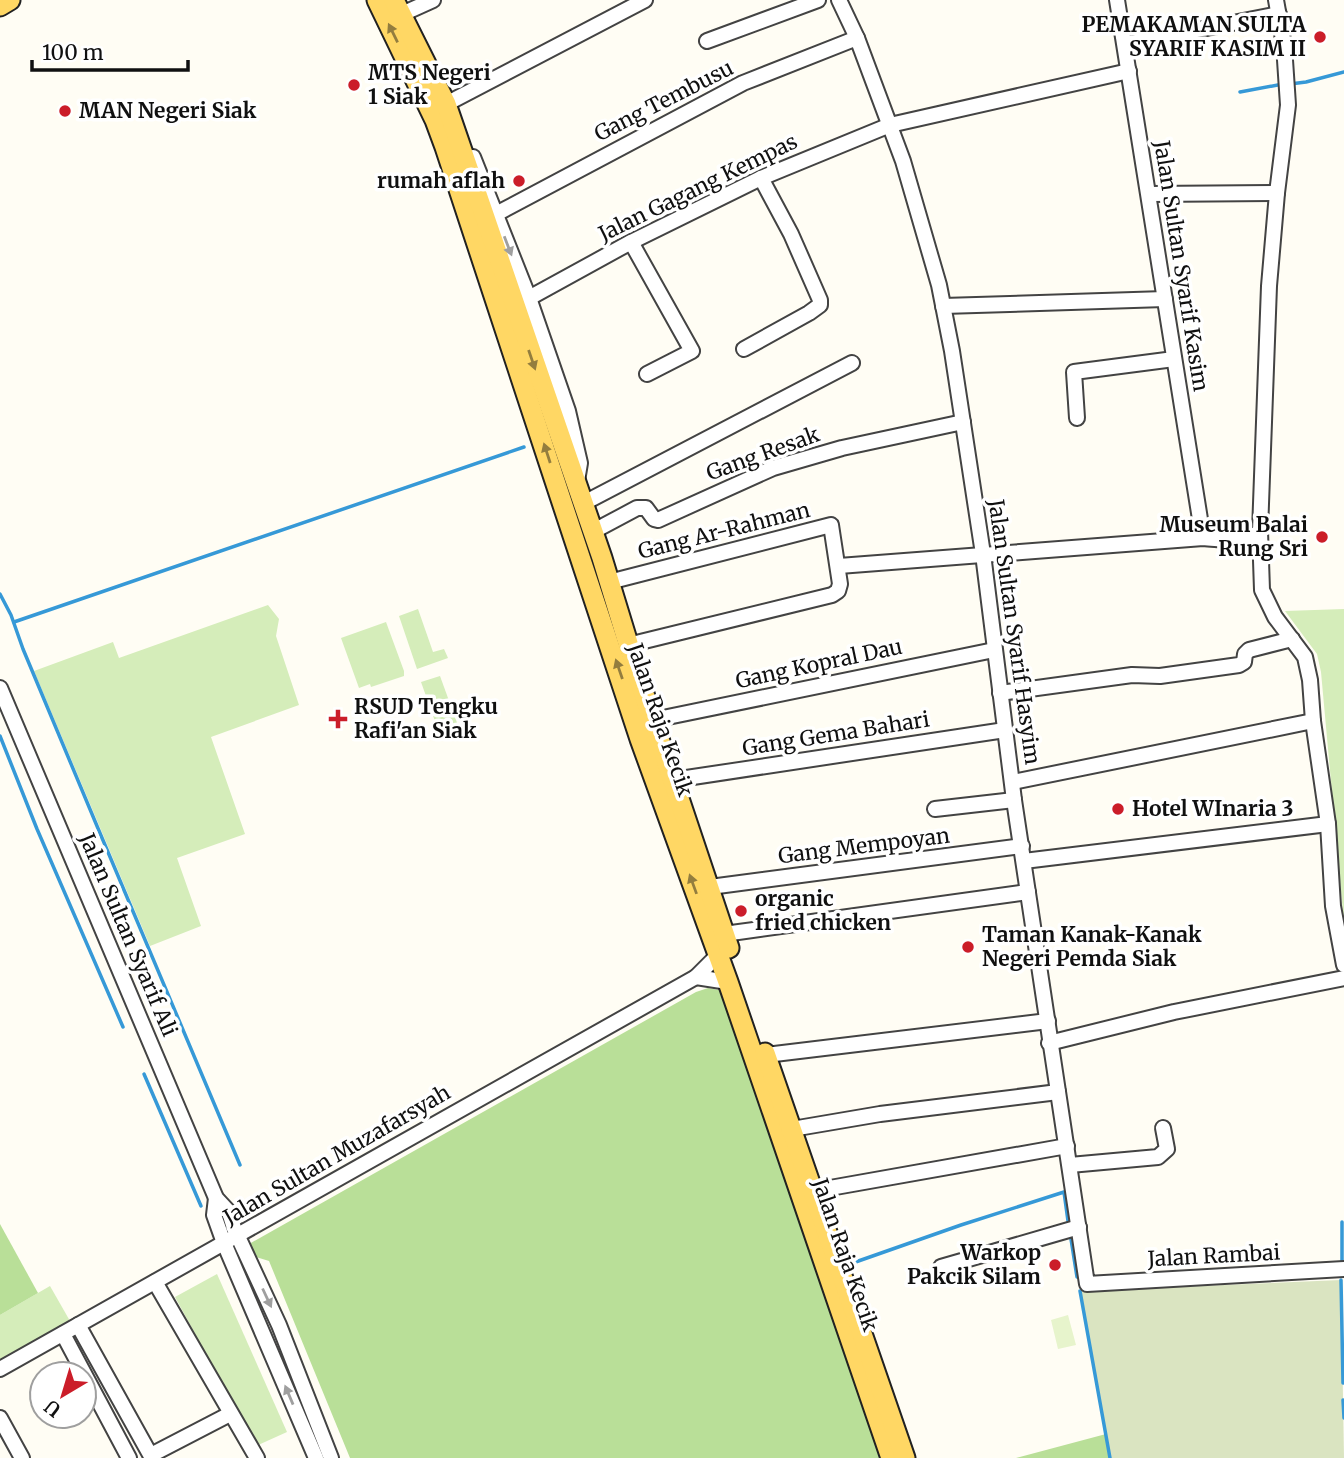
<svg xmlns="http://www.w3.org/2000/svg" width="1344" height="1458" viewBox="0 0 1344 1458" font-family="Merriweather,serif">
  <style>
    .green { fill: #d5edba }
    .forest { fill: #b9df98 }
    .cemetery { fill: #dae4c1 }
    .pitch { fill: #e7f4cc }
    .lines { fill: none; stroke-linecap: round; stroke-linejoin: round }
    .stream { stroke: #3699d7; stroke-width: 3.5 }
    .minor-casing { stroke: #434343; stroke-width: 18 }
    .major-casing { stroke: #212121; stroke-width: 23 }
    .minor { stroke: #fff; stroke-width: 14 }
    .major { stroke: #ffd764; stroke-width: 19 }
    .oneway { fill: #937d3e }
    .oneway2 { fill: #9f9f9f }
    .poi-dot { fill: #cb1d29; stroke: #fff; stroke-width: 2.5 }
    .labels { text-anchor: middle; stroke-width: 7; stroke-linejoin: round; paint-order: stroke }
    .poi-label { font-size: 21px; font-weight: bold; fill: #101010; stroke: #fff; text-anchor: start }
    .street-label { font-size: 21px; fill: #101010; stroke: #fff }
  </style>
  <rect width="100%" height="100%" fill="#fffdf4"/>
  <g class="green">
    <path d="M268,605l11,14 -3,17 23,69 -88,32 34,97 -68,24 24,68 -51,20 -116,-275 79,-29 6,16z"/>
    <path d="M418,609l15,43 11,-3 4,9 -31,11 -18,-53z"/>
    <path d="M1344,609v315l-23,-252 -4,-18 -32,-43z"/>
    <path d="M386,622l18,49v5l-33,11 -1,-3 -11,4 -18,-50z"/>
    <path d="M440,676l20,55 -19,7 -20,-56z"/>
    <path d="M217,1274l70,158 -31,14 -81,-149z"/>
    <path d="M50,1286l20,35 -70,39v-45z"/>
  </g>
  <g class="forest">
    <path d="M708,988l11,2 10,23 154,445h-533l-81,-197 -13,-4 -7,-13 447,-252z"/>
    <path d="M0,1224l38,69 -38,22z"/>
    <path d="M1106,1434l4,24h-94z"/>
  </g>
  <path class="cemetery" d="M1341,1280l3,178h-234l-30,-167z"/>
  <path class="pitch" d="M1068,1315l8,30 -18,4 -7,-29z"/>
  <g class="lines">
    <g class="stream">
      <path d="M1290,84l16,-2 38,-10"/>
      <path d="M1240,92l43,-8"/>
      <path d="M0,594l11,21 12,34 74,177 143,339"/>
      <path d="M14,622l510,-175"/>
      <path d="M0,736l37,93 86,198"/>
      <path d="M144,1074l57,132"/>
      <path d="M1071,1239l6,38"/>
      <path d="M1342,1260v-38"/>
      <path d="M847,1265l114,-40 103,-33 4,29"/>
      <path d="M1341,1280l2,103"/>
      <path d="M1080,1291l30,167"/>
      <path d="M1343,1400l1,18"/>
    </g>
    <g class="minor-casing">
      <g id="minor">
        <path d="M839,0l18,38 46,123 36,124 13,66 31,203 31,246 73,484 257,-15"/>
        <path d="M1117,0l86,538"/>
        <path d="M1276,0l8,45 4,60 -11,88 -8,93 -9,245 2,59 13,27 30,40 5,23 3,41 15,103 5,82 11,59"/>
        <path d="M402,14l31,-14"/>
        <path d="M707,41l111,-41"/>
        <path d="M1125,44l154,-30"/>
        <path d="M446,104l199,-104"/>
        <path d="M473,157l56,141 39,113 12,52 -3,18"/>
        <path d="M1149,194l128,-1"/>
        <path d="M496,214l247,-131 114,-45"/>
        <path d="M631,242l61,109 -45,23"/>
        <path d="M529,298l102,-56 130,-64 129,-53 239,-54"/>
        <path d="M943,306l222,-7"/>
        <path d="M744,349l65,-36 11,-8v-5l-29,-66 -30,-56"/>
        <path d="M1077,418l-3,-46 100,-13"/>
        <path d="M582,504l270,-141"/>
        <path d="M592,532l45,-24h9l8,11 4,1 115,-52 69,-20 121,-26"/>
        <path d="M839,566l364,-28c19,1 42,8 57,-7"/>
        <path d="M609,582l222,-57 9,59 -2,7 -6,4 -204,50"/>
        <path d="M0,688l216,510 13,14 5,16 45,97 52,133"/>
        <path d="M1000,693l132,-18 28,1 79,-11 5,-3 1,-8 4,-4 43,-11"/>
        <path d="M653,720l341,-70"/>
        <path d="M673,780l332,-50"/>
        <path d="M1013,782l300,-61"/>
        <path d="M935,809l79,-9"/>
        <path d="M1024,861l304,-37"/>
        <path d="M710,887l312,-41"/>
        <path d="M724,934l304,-42"/>
        <path d="M696,977l32,5"/>
        <path d="M1049,1043l125,-31 170,-34"/>
        <path d="M766,1055l282,-34"/>
        <path d="M792,1129l88,-15 178,-22"/>
        <path d="M1070,1165l88,-8 9,-8 -4,-21"/>
        <path d="M813,1191l254,-45"/>
        <path d="M216,1198l-2,17 10,28 92,215"/>
        <path d="M941,1267l138,-40"/>
        <path d="M155,1282l102,176"/>
        <path d="M78,1325l74,133"/>
        <path d="M63,1334l66,124"/>
        <path d="M0,1369l696,-392 22,-22"/>
        <path d="M0,1418l22,40"/>
        <path d="M151,1455l79,-41"/>
      </g>
    </g>
    <g class="major-casing">
      <g id="major">
        <path d="M377,0l58,120 10,27 195,592 88,243 163,476"/>
        <path d="M394,0l52,104 156,454 36,118 91,272"/>
        <path d="M0,6l10,-6"/>
        <path d="M765,1053l140,405"/>
      </g>
    </g>
    <use href="#minor" class="minor"/>
    <use href="#major" class="major"/>
  </g>
  <defs><path id="oneway-solid" d="M-6-.8H1V-3.2L6.5 0L1 3.2V.8H-6Z" transform="scale(1.75)"/></defs>
  <g class="oneway">
    <use href="#oneway-solid" transform="translate(393 33) rotate(-116)"/>
    <use href="#oneway-solid" transform="translate(532 360) rotate(71)"/>
    <use href="#oneway-solid" transform="translate(547 453) rotate(-108)"/>
    <use href="#oneway-solid" transform="translate(619 669) rotate(-109)"/>
    <use href="#oneway-solid" transform="translate(693 884) rotate(-110)"/>
  </g>
  <g class="oneway2">
    <use href="#oneway-solid" transform="translate(508 246) rotate(69)"/>
    <use href="#oneway-solid" transform="translate(267 1298) rotate(65)"/>
    <use href="#oneway-solid" transform="translate(289 1395) rotate(-113)"/>
  </g>
  <g class="poi-dot">
    <circle cx="1320" cy="37" r="7"/>
    <circle cx="354" cy="85" r="7"/>
    <circle cx="65" cy="111" r="7"/>
    <circle cx="519" cy="181" r="7"/>
    <circle cx="1322" cy="537" r="7"/>
    <path d="M334.5 708.5h7v7h7v7h-7v7h-7v-7h-7v-7h7z"/>
    <circle cx="1118" cy="809" r="7"/>
    <circle cx="741" cy="911" r="7"/>
    <circle cx="968" cy="947" r="7"/>
    <circle cx="1055" cy="1265" r="7"/>
  </g>
  <g class="labels">
    <g class="poi-label">
      <text x="1306" y="32" text-anchor="end">PEMAKAMAN SULTA<tspan x="1306" dy="24">SYARIF KASIM II</tspan></text>
      <text x="368" y="80">MTS Negeri<tspan x="368" dy="24">1 Siak</tspan></text>
      <text x="79" y="118">MAN Negeri Siak</text>
      <text x="505" y="188" text-anchor="end">rumah aflah</text>
      <text x="1308" y="532" text-anchor="end">Museum Balai<tspan x="1308" dy="24">Rung Sri</tspan></text>
      <text x="354" y="714">RSUD Tengku<tspan x="354" dy="24">Rafi'an Siak</tspan></text>
      <text x="1132" y="816">Hotel WInaria 3</text>
      <text x="755" y="906">organic<tspan x="755" dy="24">fried chicken</tspan></text>
      <text x="982" y="942">Taman Kanak-Kanak<tspan x="982" dy="24">Negeri Pemda Siak</tspan></text>
      <text x="1041" y="1260" text-anchor="end">Warkop<tspan x="1041" dy="24">Pakcik Silam</tspan></text>
    </g>
    <g class="street-label">
      <text transform="translate(664 101) rotate(-27)" y="7">Gang Tembusu</text>
      <text transform="translate(698 188) rotate(-26)" y="7">Jalan Gagang Kempas</text>
      <text transform="translate(1181 266) rotate(81)" y="7">Jalan Sultan Syarif Kasim</text>
      <text transform="translate(763 454) rotate(-20)" y="7">Gang Resak</text>
      <text transform="translate(724 531) rotate(-14)" y="7">Gang Ar-Rahman</text>
      <text transform="translate(1014 632) rotate(82)" y="7">Jalan Sultan Syarif Hasyim</text>
      <text transform="translate(819 664) rotate(-12)" y="7">Gang Kopral Dau</text>
      <text transform="translate(660 720) rotate(71)" y="7">Jalan Raja Kecik</text>
      <text transform="translate(836 734) rotate(-9)" y="7">Gang Gema Bahari</text>
      <text transform="translate(864 846) rotate(-7)" y="7">Gang Mempoyan</text>
      <text transform="translate(128 935) rotate(67)" y="7">Jalan Sultan Syarif Ali</text>
      <text transform="translate(337 1155) rotate(-30)" y="7">Jalan Sultan Muzafarsyah</text>
      <text transform="translate(845 1255) rotate(71)" y="7">Jalan Raja Kecik</text>
      <text transform="translate(1214 1256) rotate(-3)" y="7">Jalan Rambai</text>
    </g>
  </g>
  <g transform="translate(63 1395) rotate(218)"><circle r="33" fill="#ffffff" stroke="#9f9f9f" stroke-width="2"/>
  <path d="M0-5L12 26L0 18L-12 26Z" fill="#cb1d29"/>
  <text y="-10" font-size="19" font-weight="bold" text-anchor="middle" fill="#101010">U</text>
  </g>
  <path d="M32 60v10h156v-10" fill="none" stroke="#101010" stroke-width="3.5"/>
  <text x="42" y="60" font-size="21" fill="#101010" stroke="#ffffff" stroke-width="5" paint-order="stroke">100 m</text>
</svg>
